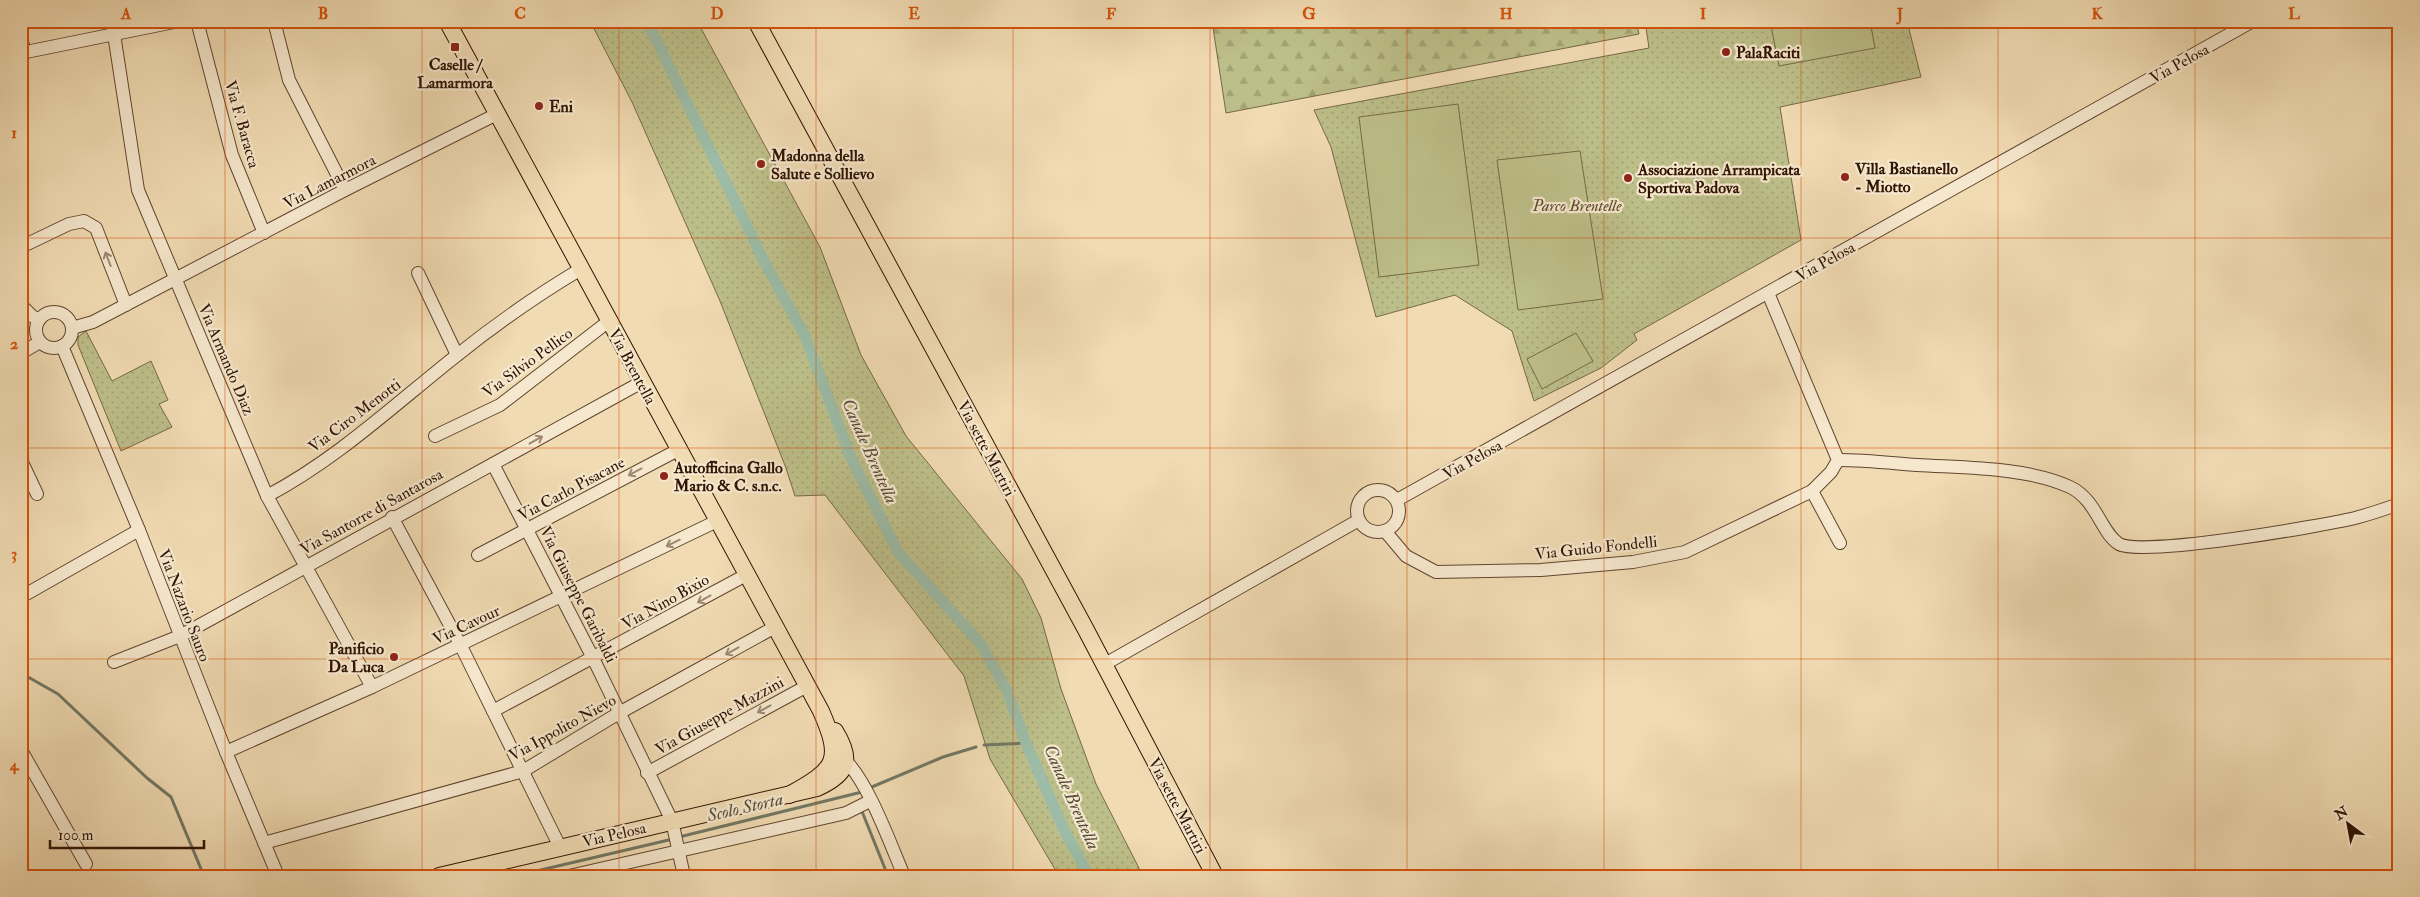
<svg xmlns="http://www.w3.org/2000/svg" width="2420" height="897" viewBox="0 0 2420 897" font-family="'IM FELL Double Pica',serif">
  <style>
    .grass { fill: url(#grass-dots); stroke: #766946 }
    .forest { fill: url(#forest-firs); stroke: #766946 }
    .pitch { fill: #bdbf8a; stroke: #766946 }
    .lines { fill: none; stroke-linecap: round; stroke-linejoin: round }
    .stream { stroke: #717865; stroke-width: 3 }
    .canal { stroke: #9cbca7; stroke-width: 11 }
    .minor-casing { stroke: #60452e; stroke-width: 14 }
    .major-casing { stroke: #301302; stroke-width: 18 }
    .minor { stroke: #f6e8ce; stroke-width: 12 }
    .major { stroke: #f1dbb3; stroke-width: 16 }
    .oneway { stroke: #9d8872 }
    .grid { fill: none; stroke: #d6520b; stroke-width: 1; stroke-opacity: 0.55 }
    .poi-dot { fill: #8f2418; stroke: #f6e8ce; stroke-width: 2 }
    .labels { text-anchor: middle; stroke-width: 4.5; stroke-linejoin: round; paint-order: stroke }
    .poi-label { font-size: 16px; font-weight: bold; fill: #301302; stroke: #f6e8ce; text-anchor: start }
    .street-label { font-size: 16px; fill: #301302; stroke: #f6e8ce }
    .park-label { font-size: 16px; font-style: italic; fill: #5a472b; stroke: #f6e8ce }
    .water-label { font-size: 18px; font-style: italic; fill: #564e3c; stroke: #f6e8ce }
    .neatline { fill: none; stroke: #d6520b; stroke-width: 2 }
    .grid-label { font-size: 16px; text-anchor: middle; font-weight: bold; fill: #d6520b }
  </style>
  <defs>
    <pattern id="grass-dots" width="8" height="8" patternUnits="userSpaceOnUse" patternTransform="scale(1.25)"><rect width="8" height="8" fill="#bdbf8a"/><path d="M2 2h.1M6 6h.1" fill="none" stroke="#a3a375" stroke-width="1.8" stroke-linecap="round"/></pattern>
    <pattern id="forest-firs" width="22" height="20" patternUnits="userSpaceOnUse" patternTransform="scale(1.25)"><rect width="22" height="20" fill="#bdbf8a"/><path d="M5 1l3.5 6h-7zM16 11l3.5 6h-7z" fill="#a3a375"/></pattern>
  </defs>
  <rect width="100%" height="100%" fill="#f1dbb3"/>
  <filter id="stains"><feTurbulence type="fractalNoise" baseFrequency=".004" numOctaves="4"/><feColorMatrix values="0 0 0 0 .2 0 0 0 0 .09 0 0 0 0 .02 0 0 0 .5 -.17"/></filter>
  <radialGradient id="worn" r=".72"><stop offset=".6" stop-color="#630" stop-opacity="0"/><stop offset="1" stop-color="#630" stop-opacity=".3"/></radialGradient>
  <g class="grass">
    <path d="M590,21h107l123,226 41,108 45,81 116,143 19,39 20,71 35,95 47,92h-84l-69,-117 -26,-83 -139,-181 -30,1 -9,-28 -66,-167 -88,-199z"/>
    <path d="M1645,21h262l14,56 -141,30 21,133 -167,94 3,6 -36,28 -67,33 -22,-70 -57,-36 -79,22 -45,-170 -17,-37 335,-62z"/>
    <path d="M86,331l26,50 39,-20 17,39 -9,4 13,23 -51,24 -43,-106v-8z"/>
  </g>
  <path class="forest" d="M1212,21h424l3,13 -413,79z"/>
  <g class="pitch">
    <path d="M1770,21h100l5,27 -96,18z"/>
    <path d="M1458,104l21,161 -100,12 -20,-160z"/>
    <path d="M1580,151l23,148 -85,11 -21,-150z"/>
    <path d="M1576,333l17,28 -51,28 -15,-30z"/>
  </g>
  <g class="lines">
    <g class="stream">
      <path d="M21,673l37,21 89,84 24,19 33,79"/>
      <path d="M984,745l42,-2"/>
      <path d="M867,789l76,-32 33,-10"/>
      <path d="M861,809l27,67"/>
      <path d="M679,837l183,-45"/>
      <path d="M515,876l158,-37"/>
    </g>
    <path class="canal" d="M647,21l119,244 39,71 46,122 47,94 83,92 26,47 19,52 37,85 26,48"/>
    <g class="minor-casing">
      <g id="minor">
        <path d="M112,21l26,169 129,306 105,191"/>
        <path d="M197,21l35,134 32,78"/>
        <path d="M274,21l15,59 56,110"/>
        <path d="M21,38l4,15"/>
        <path d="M21,53l158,-32"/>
        <path d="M21,247l48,-23 15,-3 12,7 30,77"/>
        <path d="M418,273l39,82"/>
        <path d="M21,305l11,11 7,4"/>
        <circle cx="54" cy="330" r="18"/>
        <path d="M72,328l21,-6 252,-132 152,-76"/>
        <path d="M62,346l77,184 87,222 52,124"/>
        <path d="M21,353l19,-11"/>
        <path d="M435,436l65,-31 109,-84"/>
        <path d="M21,460l16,34"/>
        <path d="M1838,460c26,0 53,3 79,5 47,3 110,2 153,22 27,13 31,46 49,57 24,13 202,-18 236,-26 15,-4 30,-9 44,-14"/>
        <path d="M493,464l100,194 79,163 12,55"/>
        <circle cx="1378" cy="511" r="21"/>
        <path d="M1812,491l28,52"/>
        <path d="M267,496c70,-37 127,-91 189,-140 40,-32 81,-61 125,-87"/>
        <path d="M1397,500l856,-479"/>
        <path d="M392,517l68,127 100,203"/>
        <path d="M1385,531l21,25 30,16 105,-2 92,-8 52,-10 127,-61 19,-19 7,-12 -70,-167"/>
        <path d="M478,555l200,-105"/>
        <path d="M21,597l118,-67"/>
        <path d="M114,662l66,-26 462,-254"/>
        <path d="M1105,664l254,-144"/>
        <path d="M493,711l253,-136"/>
        <path d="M21,750l65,114"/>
        <path d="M226,752l146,-65 345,-166"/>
        <path d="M841,756c26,22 49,87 63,120"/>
        <path d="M647,773l160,-87"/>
        <path d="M264,843l259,-72 96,-58 156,-86"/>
        <path d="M569,876l277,-63 24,-12"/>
      </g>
    </g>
    <g class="major-casing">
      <g id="major">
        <path d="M447,21l374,690c22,50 15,58 -32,84"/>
        <path d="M756,21l329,607 130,248"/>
        <path d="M439,876l378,-88c31,-14 36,-28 18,-57"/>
      </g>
    </g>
    <use href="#minor" class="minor"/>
    <use href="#major" class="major"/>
  </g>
  <defs><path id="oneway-shaft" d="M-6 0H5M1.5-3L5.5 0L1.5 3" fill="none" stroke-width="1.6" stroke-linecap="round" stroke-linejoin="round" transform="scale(1.25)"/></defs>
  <g class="oneway">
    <use href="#oneway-shaft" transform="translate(108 259) rotate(-111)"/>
    <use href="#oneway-shaft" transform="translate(536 440) rotate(-29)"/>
    <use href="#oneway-shaft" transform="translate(635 472) rotate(152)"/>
    <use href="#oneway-shaft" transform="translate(673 543) rotate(154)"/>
    <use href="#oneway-shaft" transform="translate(704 599) rotate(151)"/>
    <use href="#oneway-shaft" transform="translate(732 651) rotate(151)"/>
    <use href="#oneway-shaft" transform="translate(764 709) rotate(151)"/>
  </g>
  <path class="grid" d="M225,21v855M422,21v855M619,21v855M816,21v855M1013,21v855M1210,21v855M1407,21v855M1604,21v855M1801,21v855M1998,21v855M2195,21v855M21,238h2378M21,448h2378M21,659h2378"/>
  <g class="poi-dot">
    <rect x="450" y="42" width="10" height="10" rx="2.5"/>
    <circle cx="1726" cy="52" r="5"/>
    <circle cx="539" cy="106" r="5"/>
    <circle cx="761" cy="164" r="5"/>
    <circle cx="1845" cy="177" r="5"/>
    <circle cx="1628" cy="178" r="5"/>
    <circle cx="664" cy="476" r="5"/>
    <circle cx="394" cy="657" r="5"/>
  </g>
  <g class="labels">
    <g class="poi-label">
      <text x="1736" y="58">PalaRaciti</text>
      <text x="455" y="70" text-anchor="middle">Caselle /<tspan x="455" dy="18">Lamarmora</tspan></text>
      <text x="549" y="112">Eni</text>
      <text x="771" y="161">Madonna della<tspan x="771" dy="18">Salute e Sollievo</tspan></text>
      <text x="1855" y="174">Villa Bastianello<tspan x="1855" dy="18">- Miotto</tspan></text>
      <text x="1638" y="175">Associazione Arrampicata<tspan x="1638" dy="18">Sportiva Padova</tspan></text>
      <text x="674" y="473">Autofficina Gallo<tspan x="674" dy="18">Mario &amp; C. s.n.c.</tspan></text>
      <text x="384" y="654" text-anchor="end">Panificio<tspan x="384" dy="18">Da Luca</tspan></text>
    </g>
    <g class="street-label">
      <text transform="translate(2179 63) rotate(-29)" y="6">Via Pelosa</text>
      <text transform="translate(243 124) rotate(74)" y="6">Via F. Baracca</text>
      <text transform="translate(329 181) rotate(-27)" y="6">Via Lamarmora</text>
      <text transform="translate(1825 261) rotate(-29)" y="6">Via Pelosa</text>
      <text transform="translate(227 359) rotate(67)" y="6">Via Armando Diaz</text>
      <text transform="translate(527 362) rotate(-36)" y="6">Via Silvio Pellico</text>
      <text transform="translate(633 366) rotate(62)" y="6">Via Brentella</text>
      <text transform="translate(354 415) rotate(-37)" y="6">Via Ciro Menotti</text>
      <text transform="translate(987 448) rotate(62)" y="6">Via sette Martiri</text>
      <text transform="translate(1472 459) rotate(-29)" y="6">Via Pelosa</text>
      <text transform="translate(571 488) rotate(-28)" y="6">Via Carlo Pisacane</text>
      <text transform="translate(371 511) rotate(-29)" y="6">Via Santorre di Santarosa</text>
      <text transform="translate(1596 547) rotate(-6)" y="6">Via Guido Fondelli</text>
      <text transform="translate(579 594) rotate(63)" y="6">Via Giuseppe Garibaldi</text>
      <text transform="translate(665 601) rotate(-29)" y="6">Via Nino Bixio</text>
      <text transform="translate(185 605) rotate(69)" y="6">Via Nazario Sauro</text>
      <text transform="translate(466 624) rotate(-25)" y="6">Via Cavour</text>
      <text transform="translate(719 715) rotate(-29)" y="6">Via Giuseppe Mazzini</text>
      <text transform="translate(562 727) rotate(-29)" y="6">Via Ippolito Nievo</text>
      <text transform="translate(1178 805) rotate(62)" y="6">Via sette Martiri</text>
      <text transform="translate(614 834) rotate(-13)" y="6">Via Pelosa</text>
    </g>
    <g class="park-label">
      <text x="1577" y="211">Parco Brentelle</text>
    </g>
    <g class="water-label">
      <text transform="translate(870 451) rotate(66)" y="6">Canale Brentella</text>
      <text transform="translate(1072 797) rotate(66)" y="6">Canale Brentella</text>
      <text transform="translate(745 807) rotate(-13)" y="6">Scolo Storta</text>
    </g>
  </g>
  <rect width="2420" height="897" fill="none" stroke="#f1dbb3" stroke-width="55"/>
  <g transform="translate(2348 824) rotate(328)" stroke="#f6e8ce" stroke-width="4" paint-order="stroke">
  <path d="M0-4L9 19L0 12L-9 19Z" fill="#301302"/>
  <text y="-8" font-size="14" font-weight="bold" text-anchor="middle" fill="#301302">N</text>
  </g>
  <path d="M50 840v8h154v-8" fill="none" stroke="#301302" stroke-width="2.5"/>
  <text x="58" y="840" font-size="15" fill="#301302" stroke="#f6e8ce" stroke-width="4" paint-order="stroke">100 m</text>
  <rect x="28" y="28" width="2364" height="842" class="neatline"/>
  <g class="grid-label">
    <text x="126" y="19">A</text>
    <text x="323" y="19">B</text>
    <text x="520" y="19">C</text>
    <text x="717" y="19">D</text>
    <text x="914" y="19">E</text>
    <text x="1111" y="19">F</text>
    <text x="1309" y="19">G</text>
    <text x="1506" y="19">H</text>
    <text x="1703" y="19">I</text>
    <text x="1900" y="19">J</text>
    <text x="2097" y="19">K</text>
    <text x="2294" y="19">L</text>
    <text x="14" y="138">1</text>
    <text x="14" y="349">2</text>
    <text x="14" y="559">3</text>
    <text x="14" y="770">4</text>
  </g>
  <rect width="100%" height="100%" filter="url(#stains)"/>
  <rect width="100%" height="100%" fill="url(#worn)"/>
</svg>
